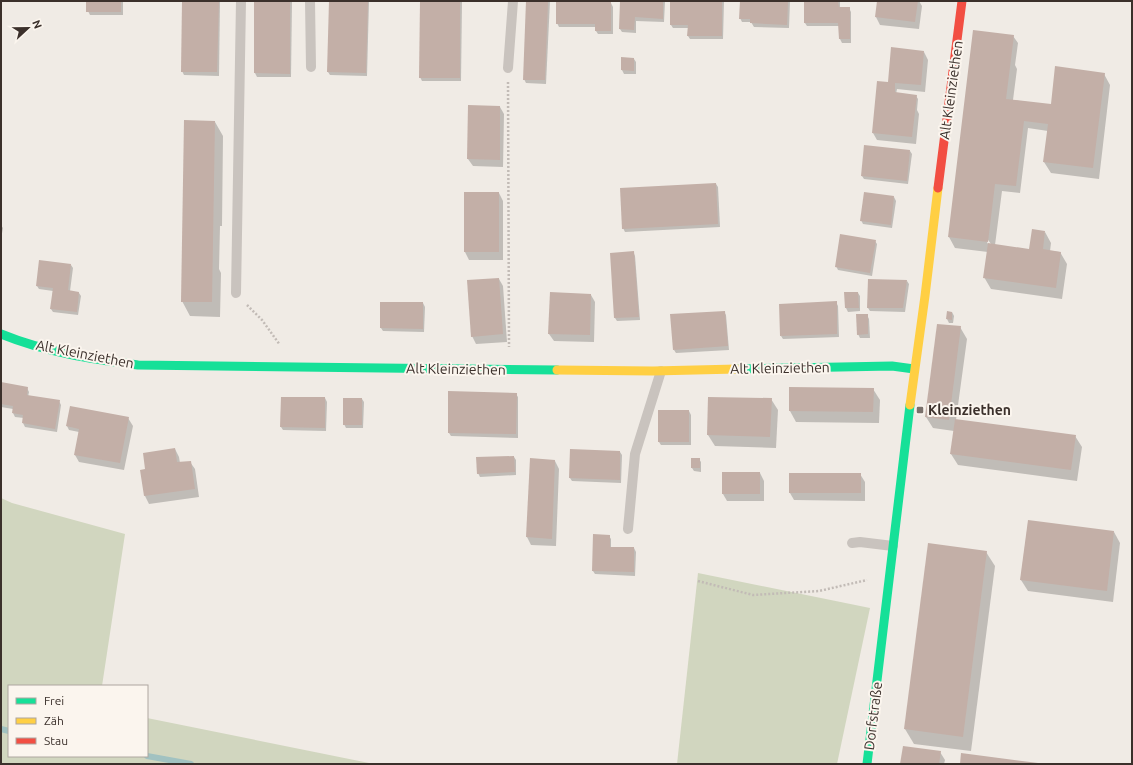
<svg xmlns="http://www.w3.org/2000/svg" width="1133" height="765" viewBox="0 0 1133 765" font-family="Ubuntu,sans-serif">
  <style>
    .green { fill: #d1d6bf }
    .shadow { fill: #0003; fill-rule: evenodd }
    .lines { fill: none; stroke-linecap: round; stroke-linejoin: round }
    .stream { stroke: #a1c2c1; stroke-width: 6 }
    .building { fill: #c3afa7 }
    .path { stroke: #c2bbb6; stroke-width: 2.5; stroke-dasharray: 2 2; stroke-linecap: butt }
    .lane { stroke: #c9c3be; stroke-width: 10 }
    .fast { stroke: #16e098; stroke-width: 9 }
    .slow { stroke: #ffcf43; stroke-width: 9 }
    .jam { stroke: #f24e42; stroke-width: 9 }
    .poi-dot { fill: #7a716c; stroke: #fbf5ee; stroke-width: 1.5 }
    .labels { text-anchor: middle; stroke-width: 4; stroke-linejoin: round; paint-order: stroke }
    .street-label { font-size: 14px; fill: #3b302b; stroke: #fbf5ee }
    .poi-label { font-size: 14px; font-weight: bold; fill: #3b302b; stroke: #fbf5ee; text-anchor: start }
  </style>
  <rect width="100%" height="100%" fill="#f0ebe5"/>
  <g class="green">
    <path d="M1,498l11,5 113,31 -23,152h-93v70h138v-38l227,46h-373z"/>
    <path d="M698,573l172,35 -33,156h-160z"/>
  </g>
  <g class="shadow">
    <path d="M87,1h36v14h-33l-2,-4z"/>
    <path d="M183,1h37l-1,75 -35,-1 -2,-4z"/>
    <path d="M255,1h37l-1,76h-34l-2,-4z"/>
    <path d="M330,1h39l-2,75 -37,-1 -2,-3z"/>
    <path d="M421,1h41l-1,80h-39l-2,-4z"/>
    <path d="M527,1h23l-4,83 -20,-1 -2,-4z"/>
    <path d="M557,1h40v2h14l2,4v27h-15l-2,-3v-4h-37l-2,-4z"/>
    <path d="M636,1h29l-1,21 -28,-1v12l-14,-1 -2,-3 16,-26z"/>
    <path d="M671,1h53l-1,38h-33l-2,-3v-8h-15l-2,-3z"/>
    <path d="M741,1h49l-1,27 -35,-1 -3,-5h-9l-2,-4z"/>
    <path d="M805,1h35v7h9l2,4v31h-9l-2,-4v-13h-33l-2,-3z"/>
    <path d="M878,1h41l3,5 -3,23 -39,-4 -4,-8z"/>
    <path d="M1013,36l5,7 -3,22 2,4 -4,31 38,5 53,-31 6,11 -11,94 -48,-6 -7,-11 4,-31 -20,-3 -8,65 -18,-2 -7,54 35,5 15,-18 6,11 -1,8 10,1 7,12 -5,35 -71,-10 -7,-12 4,-25 -33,-4 -6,-11zM986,237l5,7h-3l-3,-6z"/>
    <path d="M924,52l4,8 -3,32 -28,-3 -1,5 20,2 2,3 -1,11 2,4 -3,30 -39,-4 -4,-7 16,-50z"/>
    <path d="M622,58l12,1 2,3v12h-12l-2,-4z"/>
    <path d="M500,107l4,7 -1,53 -30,-1 -5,-7z"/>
    <path d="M215,122l8,14 -1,90h-2l-1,43 2,4 -1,44 -30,-1 -8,-15z"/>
    <path d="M910,151l2,3 -4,30 -44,-5 -2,-3z"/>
    <path d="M716,184l2,3 2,40 -95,5 -2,-4z"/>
    <path d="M465,193h34l4,8v59h-34l-4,-8z"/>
    <path d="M894,197l2,4 -4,27 -29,-4 -2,-4z"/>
    <path d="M1,225l2,3 -2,11z"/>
    <path d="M875,241l2,3 -5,32 -34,-6 -2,-4z"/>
    <path d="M633,252l2,4 5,64 -23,1 -2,-3z"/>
    <path d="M71,265l2,3 -3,23 9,2 2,3 -3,19 -25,-3 -2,-3 2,-18 -14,-2 -2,-3z"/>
    <path d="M499,279l4,7 4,56 -31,2 -4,-8z"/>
    <path d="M907,281l2,3 -4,28 -35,-1 -2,-3z"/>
    <path d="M845,293h13l2,3v15l-12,1 -2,-4z"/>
    <path d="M591,295l4,7 -1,40 -40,-1 -5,-7z"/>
    <path d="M836,302l2,4 1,31 -56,2 -2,-3z"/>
    <path d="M423,303l2,4 -1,25 -41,-1 -2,-3z"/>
    <path d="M724,312l2,3 3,35 -53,3 -2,-3z"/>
    <path d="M952,312l2,4 -1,7h-4l-2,-4z"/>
    <path d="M867,315l2,4 1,19h-10l-2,-4z"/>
    <path d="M960,327l7,12 -11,81 119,16 7,11 -5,34 -119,-16 -7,-11 3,-23 -21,-3 -7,-11z"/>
    <path d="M1,384l26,4 2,4 -1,5 31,4 2,4 -4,27 -32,-5 -2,-4 1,-5 -9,-1 -2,-4v-4l-12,-2z"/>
    <path d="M790,388l83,1 7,11 -1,23 -83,-1 -6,-11z"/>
    <path d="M449,392l67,2 2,3v41l-67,-2 -2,-3z"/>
    <path d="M325,398l2,4 -1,29 -43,-1 -2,-3z"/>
    <path d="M362,399l2,3 -1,26h-17l-2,-4z"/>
    <path d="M771,399l7,11 -2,38 -61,-2 -7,-11z"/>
    <path d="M689,411l2,4v30h-30l-2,-3z"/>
    <path d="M128,418l5,8 -9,44 -45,-8 -4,-7 4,-23 -10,-2 -2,-4z"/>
    <path d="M175,449l4,8 1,6 10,-1 5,7 4,28 -50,7 -4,-8 -4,-25 5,-1z"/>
    <path d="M620,452l2,3 -1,28 -49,-2 -2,-3z"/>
    <path d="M514,457l2,3v15l-36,2 -2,-4z"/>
    <path d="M699,459l2,3v10l-7,-1 -2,-3z"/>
    <path d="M531,460l24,1 4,8 -3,77 -25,-1 -4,-8z"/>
    <path d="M760,473l4,8v20h-37l-4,-7z"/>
    <path d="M860,474l5,8v19l-71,-1 -4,-7z"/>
    <path d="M1114,532l6,11 -7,59 -85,-11 -7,-11z"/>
    <path d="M609,536l2,3v9h23l2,4 -1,24 -40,-2 -2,-3z"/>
    <path d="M929,544l57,8 9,14 -24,185 -57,-7 -9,-15z"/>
    <path d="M940,752l5,8 -1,4h-43z"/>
  </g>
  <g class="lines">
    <g class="stream">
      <path d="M1,729l8,2"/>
      <path d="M147,756l44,8"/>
    </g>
  </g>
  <g class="building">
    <rect x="86" y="1" width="35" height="11"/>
    <path d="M182,1h37l-2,71h-36z"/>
    <path d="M254,1h36v73l-36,-1z"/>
    <path d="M329,1h39l-2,72 -39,-1z"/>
    <path d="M420,1h40v77h-41z"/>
    <path d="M526,1h22l-3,79h-22z"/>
    <path d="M556,1h40v1h15v29h-16v-7h-39z"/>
    <path d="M620,1l15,1v-1h28v18l-28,-2 -1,13 -15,-1z"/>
    <path d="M670,1h52v35h-35l1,-11h-18z"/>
    <path d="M740,1h48l-1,24 -37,-2v-4h-11z"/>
    <path d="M804,1h34l1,6h11v32h-11l-1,-16h-34z"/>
    <path d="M877,1h41l-3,21 -40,-5z"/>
    <path d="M973,30l41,5 -8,64 45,5 4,-38 50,7 -12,95 -50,-6 5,-38 -24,-3 -8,65 -21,-2 -7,58 -40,-5z"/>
    <path d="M891,47l33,4 -3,34 -26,-2v9l22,3 -5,42 -40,-4 5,-52 11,1z"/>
    <path d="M621,57l13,1v13l-13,-1z"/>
    <path d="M468,105l32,1v54l-33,-1z"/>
    <path d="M184,120l31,1 -3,181h-31z"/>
    <path d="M864,145l46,5 -3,31 -46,-5z"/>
    <path d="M716,183l2,41 -96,5 -2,-41z"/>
    <rect x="464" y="192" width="35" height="60"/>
    <path d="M864,192l30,4 -3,29 -31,-4z"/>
    <path d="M1032,229l13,2 -2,18 18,3 -5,36 -73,-10 5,-35 41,6z"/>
    <path d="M840,234l36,6 -6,33 -35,-6z"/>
    <path d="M634,251l5,66 -25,1 -4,-65z"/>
    <path d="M39,260l32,4 -3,26 11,2 -2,20 -27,-3 3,-21 -17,-2z"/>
    <path d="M499,278l4,56 -32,3 -4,-57z"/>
    <path d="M868,279l39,1 -4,28h-36z"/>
    <path d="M550,292l41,2 -1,41 -42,-1z"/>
    <path d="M844,292h14l1,16h-14z"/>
    <path d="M837,301v33l-57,2 -1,-32z"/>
    <path d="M380,302h43v27l-43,-1z"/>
    <path d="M725,311l3,35 -55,4 -3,-36z"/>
    <path d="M947,311l5,1v8l-6,-1z"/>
    <path d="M856,314h12v20l-11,1z"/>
    <path d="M937,324l24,2 -12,94 -24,-3z"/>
    <path d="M1,382l27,5 -1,8 33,5 -5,29 -33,-6 1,-8 -11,-2 1,-7 -12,-2z"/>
    <path d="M789,387l85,1 -1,24 -84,-1z"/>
    <path d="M448,391l69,2 -1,41 -68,-1z"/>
    <path d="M281,397h44v31l-45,-1z"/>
    <path d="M708,397l64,1 -2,39 -63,-2z"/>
    <rect x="343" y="398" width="19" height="27"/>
    <path d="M70,406l59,11 -9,46 -46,-8 5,-26 -13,-3z"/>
    <rect x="658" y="410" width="31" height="32"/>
    <path d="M955,419l121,16 -5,35 -121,-16z"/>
    <path d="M175,448l2,14 14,-1 4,28 -51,7 -4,-26 5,-1 -2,-16z"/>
    <path d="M570,449l50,2v29l-51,-2z"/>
    <path d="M514,456l1,16 -38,2 -1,-17z"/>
    <path d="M530,458l25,2 -3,79 -26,-2z"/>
    <rect x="691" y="458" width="9" height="10"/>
    <rect x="722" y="472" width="38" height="22"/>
    <rect x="789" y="473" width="72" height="20"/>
    <path d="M1028,520l86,11 -7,60 -87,-11z"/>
    <path d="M593,534l17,1v12h24v25l-42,-1z"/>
    <path d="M928,543l59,8 -24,186 -59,-8z"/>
    <path d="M903,746l38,5 -2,13h-39z"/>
    <path d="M961,753l77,10v1h-78z"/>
  </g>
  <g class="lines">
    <g class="path">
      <path d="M508,82l1,265"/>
      <path d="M247,305l15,15 18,25"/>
      <path d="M698,581l55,14 66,-4 48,-11"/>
    </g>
    <g class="lane">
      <path d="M310,1l1,66"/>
      <path d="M508,68l5,-67"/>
      <path d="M236,293l5,-292"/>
      <path d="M628,529l7,-75 26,-83"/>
      <path d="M852,543l8,-1 33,4"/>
    </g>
    <g class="fast">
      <path d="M1,334c44,18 90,25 137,31l419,5"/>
      <path d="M737,369l155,-3 22,3"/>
      <path d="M867,764l43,-359"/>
    </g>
    <g class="slow">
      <path d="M557,370l96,1 84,-2"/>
      <path d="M910,405l15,-109 13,-108"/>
    </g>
    <path class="jam" d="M938,188l24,-187"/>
  </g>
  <rect class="poi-dot" x="916" y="406" width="8" height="8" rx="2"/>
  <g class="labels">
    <g class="street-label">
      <text transform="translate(951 90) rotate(-82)" y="5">Alt Kleinziethen</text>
      <text transform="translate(85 354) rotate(11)" y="5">Alt Kleinziethen</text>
      <text transform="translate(780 368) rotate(-1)" y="5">Alt Kleinziethen</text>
      <text transform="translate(456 369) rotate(1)" y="5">Alt Kleinziethen</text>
      <text transform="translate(873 716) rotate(-83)" y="5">Dorfstraße</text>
    </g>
    <g class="poi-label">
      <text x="928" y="415">Kleinziethen</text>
    </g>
  </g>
  <rect width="1133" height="765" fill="none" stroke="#3b302b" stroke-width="4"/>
  <rect x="8" y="685" width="140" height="72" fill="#fbf5ee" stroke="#aea6a0"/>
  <rect x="16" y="698" width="20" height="6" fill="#16e098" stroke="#aea6a0"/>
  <text x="44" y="705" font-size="12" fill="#3b302b">Frei</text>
  <rect x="16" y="718" width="20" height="6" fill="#ffcf43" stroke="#aea6a0"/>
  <text x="44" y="725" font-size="12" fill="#3b302b">Zäh</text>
  <rect x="16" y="738" width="20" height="6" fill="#f24e42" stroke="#aea6a0"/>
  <text x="44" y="745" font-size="12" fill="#3b302b">Stau</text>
  <g transform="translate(28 28) rotate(68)" stroke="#fbf5ee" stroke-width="3" paint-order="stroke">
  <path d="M0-3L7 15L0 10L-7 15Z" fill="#3b302b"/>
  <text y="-6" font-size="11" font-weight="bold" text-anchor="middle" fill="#3b302b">N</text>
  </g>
</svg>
